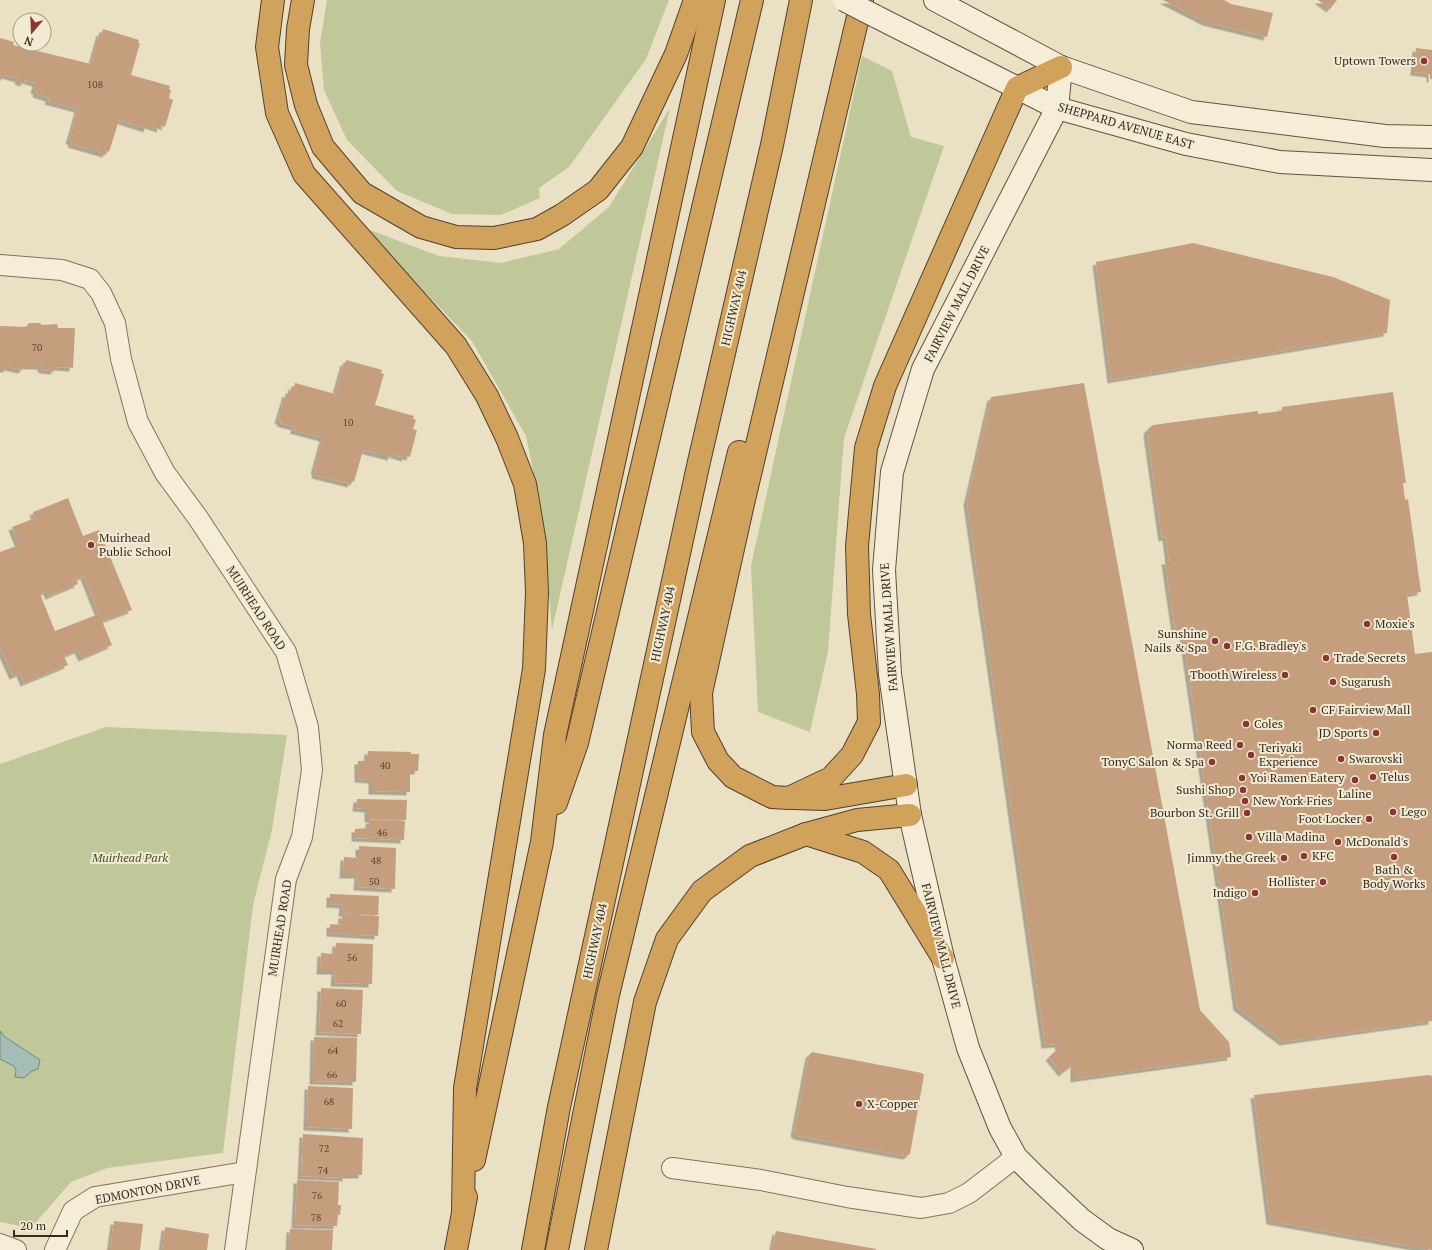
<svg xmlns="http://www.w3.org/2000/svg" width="1432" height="1250" viewBox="0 0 1432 1250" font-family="'PT Serif',serif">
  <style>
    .green { fill: #c0c799 }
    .water { fill: #a6bdb7; stroke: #6d8a84 }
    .building { fill: #c49e7d; fill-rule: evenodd; filter: url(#shadow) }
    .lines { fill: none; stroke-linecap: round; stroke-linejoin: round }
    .street-casing { stroke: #83725c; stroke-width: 22 }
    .secondary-casing { stroke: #64533f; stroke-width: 24 }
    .highway-casing { stroke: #514130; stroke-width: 24 }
    .street { stroke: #f5edd7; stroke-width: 20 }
    .secondary { stroke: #f5edd7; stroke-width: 22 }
    .highway { stroke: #d1a25c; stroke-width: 22 }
    .secondary-bridge-casing { stroke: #64533f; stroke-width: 24; stroke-linecap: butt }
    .secondary-bridge { stroke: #f5edd7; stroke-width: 22 }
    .poi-dot { fill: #8c3532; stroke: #f2ead3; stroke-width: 1.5 }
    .labels { text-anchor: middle; stroke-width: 4; stroke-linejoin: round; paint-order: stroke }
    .number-label { font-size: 10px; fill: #584736 }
    .poi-label { font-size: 12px; fill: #342a1f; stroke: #f2ead3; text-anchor: start }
    .street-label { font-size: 12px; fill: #342a1f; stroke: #f2ead3 }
    .park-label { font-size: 12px; font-style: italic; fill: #434f27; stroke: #f2ead3 }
  </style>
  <defs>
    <filter id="shadow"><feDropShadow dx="-3.5" dy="3.5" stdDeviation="0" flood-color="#0004"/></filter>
  </defs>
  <rect width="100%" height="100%" fill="#eae0c4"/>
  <g class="green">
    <path d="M327,0h342l-23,59 -77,108 -30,21 1,10 -39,17 -49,-1 -55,-23 -50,-51 -23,-50 -4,-47z"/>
    <path d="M862,56l30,15 19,66 33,9 -100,292 -16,213 -18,81 -52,-20 -7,-146z"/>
    <path d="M670,108l-118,522 -9,-111 -17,-83 -54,-95 -110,-114 77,29 62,7 58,-14 50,-42z"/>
    <path d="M106,727l181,8 -15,95 -19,75 -30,248 -116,15 -36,14 -40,46 -31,-6v-458z"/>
  </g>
  <path class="water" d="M0,1031l5,6 35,23 -2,9 -6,2 -8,7 -9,-1 1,-6 -2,-5 -14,-7z"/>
  <g class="building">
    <path d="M1163,0h61l7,4 42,9 -6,24 -61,-15z"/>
    <path d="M1318,0h19l-7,9z"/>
    <path d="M103,29l36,11 -1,3h2l-9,32 39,11 -1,3 2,1 -2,8 4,2 -8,27 -4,-2 -1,4 -12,-4 -1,4 -28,-9 -10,32 -2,-1 -1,3 -35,-10 1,-3h-3l9,-32 -30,-8 1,-3 -13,-4 1,-3 -3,-1 2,-7 -11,-3 -1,3 -6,-2 1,-2 -14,-4 -1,2 -4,-1v-38l14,4 -1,3 78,19 9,-32 2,1z"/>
    <path d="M1416,48l16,2v29h-2v-5l-16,-2z"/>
    <path d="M1193,243l140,34 57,23 -3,33 -276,47 -15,-118z"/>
    <path d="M29,323h11l2,2 15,-1 1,4h17l-2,40 -16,-1 -3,4 -11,-1 -3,-4h-15l-3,4 -14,-3 -2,2h-6v-43l26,1z"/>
    <path d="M346,360l36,10 -1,3 3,1 -9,31 39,11 -1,3 3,1 -3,9 4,1 -7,27 -4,-1 -1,2 -13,-4 -1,3 -28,-7 -9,32 -2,-1 -1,3 -36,-9 1,-4h-2l9,-33 -30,-8 2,-3 -15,-4 1,-2 -3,-1 8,-27 4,2 2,-9 2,1 1,-4 40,11 9,-32 2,1z"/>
    <path d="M1084,383l116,627 29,32 2,15 -157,22v-15l-12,9 -13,-16 10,-9 -1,-4 -13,1 -78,-543 24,-105z"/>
    <path d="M1393,392l13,91h-3l2,17 3,-1 13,93 -14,2 8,60 17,-2v369l-149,21 -46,-35 -54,-372 8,-1 -1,-6 -15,2 -10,-69h4l-3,-24 -4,1 -15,-105 1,-4 5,-4 105,-14v3l23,-3h1v-4z"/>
    <path d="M68,498l15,38 16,-6 33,80 -30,11 10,24 -30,13 -4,-8 -14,6 4,9 -44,18 -4,-10 -7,3 -13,-29v-95l19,-7 -7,-18 23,-9 -2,-6zM84,576l15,38 -44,17 -15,-37 7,-3 2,5 29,-12 -2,-5z"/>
    <path d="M368,751l43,1v2h8l-1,17h-8v21l-38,-1v-11l-14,-1v-18h9z"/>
    <path d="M357,799l50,1 -1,20 -38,-1v-10l-12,-1z"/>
    <path d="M369,820l36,1 -1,19 -49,-2v-9l14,-1z"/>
    <path d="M359,846l37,2 -1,41 -38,-2 1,-12h-15l1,-18 15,1z"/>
    <path d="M330,894l49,2 -1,19 -36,-2 1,-8 -13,-1z"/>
    <path d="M342,915l37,1 -1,20 -48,-3v-9l11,1z"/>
    <path d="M336,943l37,1 -1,40 -38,-1 1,-12h-15l1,-18 14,1z"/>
    <path d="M321,988l42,2 -2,44 -42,-2z"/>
    <path d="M314,1037l43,1 -1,44 -43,-1z"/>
    <path d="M812,1052l110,21 2,2 -14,79 -4,2 -109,-20 -3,-3 15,-78z"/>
    <path d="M1429,1075l3,1v174l-162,-29 -16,-126z"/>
    <path d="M308,1086l45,2 -1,41 -45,-2z"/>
    <path d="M303,1134l60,4 -1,37h-16v3l-45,-2z"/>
    <path d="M297,1180l42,2 -1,23h3l-1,10h-2l-1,11 -42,-1z"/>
    <path d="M114,1221l29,3 -3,26h-30z"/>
    <path d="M165,1227l44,7 -2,16h-45z"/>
    <path d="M290,1229l43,1 -1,20h-43z"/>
    <path d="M776,1231l100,18v1h-104z"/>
  </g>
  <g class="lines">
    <g class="street-casing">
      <g id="street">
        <path d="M0,265l62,5 28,9 11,14 14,30 6,36 17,63 27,51 33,45 88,134 22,75 4,43 -10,67 -16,42 -51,371"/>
        <path d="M672,1168l89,12 86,17 74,11 28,-5 20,-10 47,-36"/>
        <path d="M0,1244l16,6"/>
        <path d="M55,1250l18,-39 22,-14 150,-25"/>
      </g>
    </g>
    <g class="secondary-casing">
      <g id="secondary">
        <path d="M935,0l126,67 130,45 194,24 47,1"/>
        <path d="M875,16l182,92 129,36 94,18 152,8"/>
        <path d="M1061,67l-4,41 -134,261 -31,103 -8,98 6,104 20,141 33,143 25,90 32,80 16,29 18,18 48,45 26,19 24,11"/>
      </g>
    </g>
    <g class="highway-casing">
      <g id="highway">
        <path d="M273,0l-6,47 10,66 27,61 152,172 31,50 20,42 18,46 10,59 2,50 -3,76 -69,419 -2,123"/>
        <path d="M303,0l-5,29 -2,36 10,40 17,42 39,46 59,34 35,10 38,1 43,-9 25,-14 36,-25 34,-43 44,-93 19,-54"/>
        <path d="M862,0l-120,508 -41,185 2,39 15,29 15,16 39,20 17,1 42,-20 21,-23 17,-33 -1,-28 -9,-80 -2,-68 9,-98 19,-62 132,-298 44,-21"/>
        <path d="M794,798l31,1 81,-14"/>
        <path d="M556,803l21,-60 175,-743"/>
        <path d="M806,834l57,18 26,18 54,88"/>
        <path d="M474,1160l68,-318 13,-107 159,-735"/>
        <path d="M456,1250l10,-53"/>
        <path d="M533,1250l26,-143 139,-641 74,-321 29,-145"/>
        <path d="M557,1250l51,-255 131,-543"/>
        <path d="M596,1250l49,-248 22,-63 35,-48 48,-35 56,-22 51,-14 53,-5"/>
      </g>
    </g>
    <use href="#street" class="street"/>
    <use href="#secondary" class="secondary"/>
    <use href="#highway" class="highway"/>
    <g class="secondary-bridge-casing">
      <path id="secondary-bridge" d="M844,0l31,16"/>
    </g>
    <use href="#secondary-bridge" class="secondary-bridge"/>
  </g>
  <g class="poi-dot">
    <circle cx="1424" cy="61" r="4"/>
    <circle cx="91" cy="545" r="4"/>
    <circle cx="1367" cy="624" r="4"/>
    <circle cx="1215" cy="641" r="4"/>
    <circle cx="1227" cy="646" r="4"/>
    <circle cx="1326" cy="658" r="4"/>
    <circle cx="1285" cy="675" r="4"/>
    <circle cx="1333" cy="682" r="4"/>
    <circle cx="1313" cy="710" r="4"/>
    <circle cx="1246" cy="724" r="4"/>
    <circle cx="1376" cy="733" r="4"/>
    <circle cx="1240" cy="745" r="4"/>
    <circle cx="1251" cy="755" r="4"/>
    <circle cx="1341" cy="759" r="4"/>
    <circle cx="1212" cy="762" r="4"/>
    <circle cx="1373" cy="777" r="4"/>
    <circle cx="1242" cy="778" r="4"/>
    <circle cx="1355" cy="780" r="4"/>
    <circle cx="1243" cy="790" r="4"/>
    <circle cx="1245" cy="801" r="4"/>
    <circle cx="1393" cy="812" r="4"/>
    <circle cx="1247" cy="813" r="4"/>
    <circle cx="1369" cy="819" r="4"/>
    <circle cx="1249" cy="837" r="4"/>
    <circle cx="1338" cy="842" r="4"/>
    <circle cx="1304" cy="856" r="4"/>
    <circle cx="1394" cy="857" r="4"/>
    <circle cx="1284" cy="858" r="4"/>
    <circle cx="1323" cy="882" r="4"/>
    <circle cx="1255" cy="893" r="4"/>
    <circle cx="859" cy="1104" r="4"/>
  </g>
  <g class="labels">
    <g class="number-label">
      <text x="95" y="88">108</text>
      <text x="37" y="351">70</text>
      <text x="348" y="426">10</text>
      <text x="385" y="769">40</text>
      <text x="382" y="836">46</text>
      <text x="376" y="864">48</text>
      <text x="374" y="885">50</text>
      <text x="352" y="961">56</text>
      <text x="341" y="1007">60</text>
      <text x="338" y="1027">62</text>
      <text x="333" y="1054">64</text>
      <text x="332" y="1078">66</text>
      <text x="329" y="1105">68</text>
      <text x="324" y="1152">72</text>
      <text x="323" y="1174">74</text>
      <text x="317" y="1199">76</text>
      <text x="316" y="1221">78</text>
    </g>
    <g class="poi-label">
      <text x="1416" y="65" text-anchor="end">Uptown Towers</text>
      <text x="99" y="542">Muirhead<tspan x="99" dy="14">Public School</tspan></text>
      <text x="1375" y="628">Moxie's</text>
      <text x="1207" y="638" text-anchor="end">Sunshine<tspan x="1207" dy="14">Nails &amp; Spa</tspan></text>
      <text x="1235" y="650">F.G. Bradley's</text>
      <text x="1334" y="662">Trade Secrets</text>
      <text x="1277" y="679" text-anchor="end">Tbooth Wireless</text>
      <text x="1341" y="686">Sugarush</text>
      <text x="1321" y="714">CF Fairview Mall</text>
      <text x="1254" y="728">Coles</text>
      <text x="1368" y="737" text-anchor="end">JD Sports</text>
      <text x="1232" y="749" text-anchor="end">Norma Reed</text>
      <text x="1259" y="752">Teriyaki<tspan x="1259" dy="14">Experience</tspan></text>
      <text x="1349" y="763">Swarovski</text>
      <text x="1204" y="766" text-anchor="end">TonyC Salon &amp; Spa</text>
      <text x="1381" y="781">Telus</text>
      <text x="1250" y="782">Yoi Ramen Eatery</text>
      <text x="1235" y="794" text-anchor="end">Sushi Shop</text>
      <text x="1355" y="798" text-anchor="middle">Laline</text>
      <text x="1253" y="805">New York Fries</text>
      <text x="1401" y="816">Lego</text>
      <text x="1239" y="817" text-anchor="end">Bourbon St. Grill</text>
      <text x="1361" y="823" text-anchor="end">Foot Locker</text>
      <text x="1257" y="841">Villa Madina</text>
      <text x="1346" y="846">McDonald's</text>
      <text x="1312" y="860">KFC</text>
      <text x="1276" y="862" text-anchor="end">Jimmy the Greek</text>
      <text x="1394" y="874" text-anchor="middle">Bath &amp;<tspan x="1394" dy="14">Body Works</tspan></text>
      <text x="1315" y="886" text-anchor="end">Hollister</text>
      <text x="1247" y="897" text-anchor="end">Indigo</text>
      <text x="867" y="1108">X-Copper</text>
    </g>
    <g class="street-label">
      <text transform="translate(1126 126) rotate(16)" y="4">SHEPPARD AVENUE EAST</text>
      <text transform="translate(957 304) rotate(-63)" y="4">FAIRVIEW MALL DRIVE</text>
      <text transform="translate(734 308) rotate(-77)" y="4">HIGHWAY 404</text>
      <text transform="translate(256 608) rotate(57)" y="4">MUIRHEAD ROAD</text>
      <text transform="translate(663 624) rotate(-78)" y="4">HIGHWAY 404</text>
      <text transform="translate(889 627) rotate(-94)" y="4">FAIRVIEW MALL DRIVE</text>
      <text transform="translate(280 928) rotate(-81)" y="4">MUIRHEAD ROAD</text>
      <text transform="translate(595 941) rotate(-78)" y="4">HIGHWAY 404</text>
      <text transform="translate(941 946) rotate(76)" y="4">FAIRVIEW MALL DRIVE</text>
      <text transform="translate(148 1190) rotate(-11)" y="4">EDMONTON DRIVE</text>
    </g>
    <g class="park-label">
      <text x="130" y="862">Muirhead Park</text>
    </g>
  </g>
  <g transform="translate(32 32) rotate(199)"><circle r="19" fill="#f2ead3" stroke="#a69d8b"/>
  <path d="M0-3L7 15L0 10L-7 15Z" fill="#8c3532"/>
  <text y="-6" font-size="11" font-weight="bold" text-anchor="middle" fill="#342a1f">N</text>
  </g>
  <path d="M14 1230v6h53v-6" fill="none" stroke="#342a1f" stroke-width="2"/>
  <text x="20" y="1230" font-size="12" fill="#342a1f" stroke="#f2ead3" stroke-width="3" paint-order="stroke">20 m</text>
</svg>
